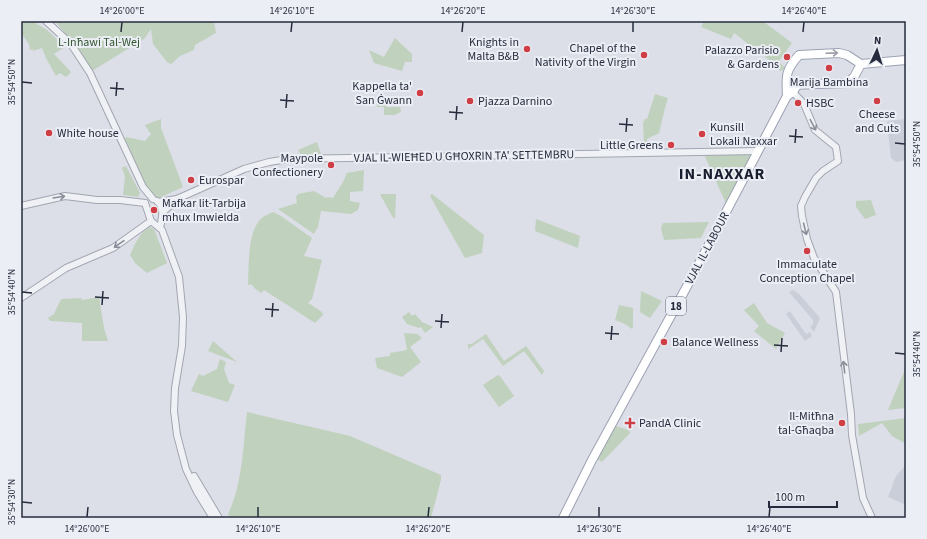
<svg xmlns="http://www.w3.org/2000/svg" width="927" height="539" viewBox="0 0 927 539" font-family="'Source Sans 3',sans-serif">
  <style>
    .built { fill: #caced9 }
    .green { fill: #c0d1bd }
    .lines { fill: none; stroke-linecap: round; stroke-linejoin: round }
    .minor-casing { stroke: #a2a6b1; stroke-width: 8 }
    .major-casing { stroke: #9ca2b3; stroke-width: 10 }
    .minor { stroke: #eff1f5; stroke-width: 6 }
    .major { stroke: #fff; stroke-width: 8 }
    .oneway { stroke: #9da0a8 }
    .oneway2 { stroke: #8a8e99 }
    .ticks { fill: none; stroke: #262c3d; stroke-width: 1.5 }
    .poi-dot { fill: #cf3e44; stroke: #eceef5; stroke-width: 1.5 }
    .labels { text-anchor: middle; stroke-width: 4; stroke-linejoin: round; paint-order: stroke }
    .shield { fill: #eceef5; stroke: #616674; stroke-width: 1 }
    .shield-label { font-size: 11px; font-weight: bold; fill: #262c3d }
    .park-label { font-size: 12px; fill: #365933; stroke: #eceef5 }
    .poi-label { font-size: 12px; fill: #262c3d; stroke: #eceef5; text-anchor: start }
    .street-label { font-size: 12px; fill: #262c3d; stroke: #eceef5 }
    .district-label { font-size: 16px; font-weight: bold; letter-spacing: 1px; fill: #181d2e; stroke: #eceef5 }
    .neatline { fill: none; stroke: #262c3d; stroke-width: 1.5 }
    .ticks-label { font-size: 10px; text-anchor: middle; fill: #262c3d }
  </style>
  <rect width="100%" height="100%" fill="#dcdfe7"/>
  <g class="built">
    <path d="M906,119v41l-10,2 -5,-4 -4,-35 1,-2z"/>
    <path d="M793,290l6,4 21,24 -6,14 -4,-5 3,-3v-4l-24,-28z"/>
    <path d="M790,311l16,23 4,-2 2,4 -7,5 -19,-27z"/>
    <path d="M906,465v40l-18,-8 8,-21z"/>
  </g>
  <g class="green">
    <path d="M21,21h11l15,9 18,17 -11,7 17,18 -5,5 -6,-4 -4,3 -10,-18 -4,-10 -9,3v-2l-3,1 -1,-6 -8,-11z"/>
    <path d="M55,21h160l-1,1 2,11 -21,12 -1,5 -14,6 -9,8 -4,-2 -14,-18 -2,-15 -7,10 -52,32 -16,-25z"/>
    <path d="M704,21h61l-1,1 28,21 -13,18 6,7 -5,3 -8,-9 -38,-29 -3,6 -30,-12z"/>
    <path d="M395,38l17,16v8h-7l-3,9 -28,-8 -5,-13 15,7z"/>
    <path d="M655,94l13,4c-4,12 -6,23 -9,35l-12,6v8l-3,-3 -1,-21 2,-4h2z"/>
    <path d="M377,99l9,5 1,3h13l1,5 -7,3h-10v-8h-7z"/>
    <path d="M161,119v9l22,59 -24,11 -6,-3 -4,-4 -24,-52 1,-2 19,4 6,-7 -6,-9z"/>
    <path d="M317,142l4,12h-21l-2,-4z"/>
    <path d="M758,151l-30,57 -25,-56z"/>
    <path d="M125,166l2,2 13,25 -2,4 -15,-2 2,-19 -3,-8z"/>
    <path d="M364,170l-1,21 -13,1v9l10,2 -2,7 -7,4 -30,-3 -3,16 -4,7 -36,-25 19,-6 -1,-6 2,-3 16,-3 12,7 2,-1 5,1 10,-16 4,-9z"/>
    <path d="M380,194h16l-1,25 -3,-3z"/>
    <path d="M432,194l52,41 -2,18 -17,5 -35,-62z"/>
    <path d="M871,200l5,15 -11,4 -9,-12v-6z"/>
    <path d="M273,212l8,4 31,22 -8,18 18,4 -10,39 -4,4 14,9 1,3 -8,8 -51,-33 -3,3 -7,-5v-1l-3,-3 -3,1c1,-18 -1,-55 14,-67 3,-3 8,-4 11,-6z"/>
    <path d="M536,219l44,17 -2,12 -43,-17z"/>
    <path d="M709,222l-8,16 -37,2 -3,-12 2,-5z"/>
    <path d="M150,227l4,2 13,34 -20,10 -11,-9 -6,-9c5,-11 9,-22 20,-28z"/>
    <path d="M641,291l21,10 -12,17 -10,-6z"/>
    <path d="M99,297l5,31 4,13h-26v-18l-32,-2 -2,-3 6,-4 7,-15 20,-1 1,2z"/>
    <path d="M754,303l13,20 18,10 -9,16 -22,-18 5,-5 -15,-16z"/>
    <path d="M619,305l14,3v19l-1,2 -7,-5 -10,-4z"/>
    <path d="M409,312l3,4 3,-2 7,8 11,5 -8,6 -4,-6 -2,1 -12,-4 -5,-7z"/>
    <path d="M404,333l13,1 5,4 -12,9 11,15 -19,15 -25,-9 -2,-10 15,-2v-3l17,-3z"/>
    <path d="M486,334l18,27 22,-15 18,25 -2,4 -18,-24 -21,15 -20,-27 -15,10v-5h4z"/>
    <path d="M213,341l24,21 -29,-11z"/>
    <path d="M220,359l6,3 -2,7 5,14 6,2 -7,17 -37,-11 8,-17 4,2 14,-7z"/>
    <path d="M906,367v41l-18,2z"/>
    <path d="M498,375l2,1 14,20 -15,11 -16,-22z"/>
    <path d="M247,412l103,24 91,39v5l-10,38h-200l-3,-4c15,-30 15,-70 19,-102z"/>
    <path d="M906,418v26l-14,-8 -10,-13 -23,13 -1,-12z"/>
    <path d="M616,426l13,4 1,3 -28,29 -5,-3z"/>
  </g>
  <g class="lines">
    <g class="minor-casing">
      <g id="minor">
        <path d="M46,21l25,23 19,29 53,114 10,12"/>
        <path d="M793,92l11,12 11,26 21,17 2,14 -15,10 -7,7 -11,19 -4,9 1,10 5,23 7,19 22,34 15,122 1,21 11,63 9,20"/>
        <path d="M157,201c8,7 5,17 3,27"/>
        <path d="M158,202l19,-3 67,-30 25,-7 19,-3 470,-8"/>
        <path d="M145,203l6,18 11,9 17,47 4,40 -1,29 -7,42 -1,23 3,24 9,34 11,23 16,26"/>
        <path d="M21,206l44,-10 32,4h23l25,3"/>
        <path d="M163,212l14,-13"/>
        <path d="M21,298l45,-30 47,-20 38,-27"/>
        <path d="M194,476l25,42"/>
      </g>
    </g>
    <g class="major-casing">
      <g id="major">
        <path d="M861,64l45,-4"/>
        <path d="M791,85l56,-2 7,-6 7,-13"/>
        <path d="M787,96c-1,-21 -2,-25 12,-41l40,-2 8,2 14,9"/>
        <path d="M563,518l29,-58 94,-172 101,-192 6,-4 4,-7"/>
      </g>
    </g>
    <use href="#minor" class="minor"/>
    <use href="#major" class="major"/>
  </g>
  <defs><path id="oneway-shaft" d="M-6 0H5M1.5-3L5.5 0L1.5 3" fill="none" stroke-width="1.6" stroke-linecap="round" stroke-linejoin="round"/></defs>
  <use class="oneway" href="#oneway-shaft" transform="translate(832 53) rotate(-2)"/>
  <g class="oneway2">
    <use href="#oneway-shaft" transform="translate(813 125) rotate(62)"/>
    <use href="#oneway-shaft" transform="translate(59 197) rotate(-9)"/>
    <use href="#oneway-shaft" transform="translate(805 229) rotate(76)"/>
    <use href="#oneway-shaft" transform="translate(119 244) rotate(145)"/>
    <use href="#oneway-shaft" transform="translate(844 367) rotate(-97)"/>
  </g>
  <path class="ticks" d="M121,32l1,-10M291,32l1,-10M462,32l1,-10M633,32v-10M803,32l1,-10M22,82l10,1M110,88l14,1M116,96l1,-14M280,100l14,1M286,108l1,-14M449,112l14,1M456,120l1,-14M619,124l14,1M626,132l1,-14M789,136l14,1M795,143l1,-14M895,143l10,1M22,292l10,1M95,297l14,1M102,305l1,-14M265,309l14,1M272,317l1,-14M435,321l14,1M441,328l1,-14M605,333l14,1M611,340l1,-14M774,345l14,1M781,352l1,-14M895,353l10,1M22,502l10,1M87,517l1,-10M258,517v-10M428,517l1,-10M599,517v-10M769,517l1,-10"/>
  <g class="poi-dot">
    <circle cx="527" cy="49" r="4"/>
    <circle cx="644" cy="55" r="4"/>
    <circle cx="787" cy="57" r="4"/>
    <circle cx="829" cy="68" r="4"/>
    <circle cx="420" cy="93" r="4"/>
    <circle cx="470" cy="101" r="4"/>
    <circle cx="877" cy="101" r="4"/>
    <circle cx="798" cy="103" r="4"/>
    <circle cx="49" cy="133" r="4"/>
    <circle cx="702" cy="134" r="4"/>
    <circle cx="671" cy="145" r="4"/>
    <circle cx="331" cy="165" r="4"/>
    <circle cx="191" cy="180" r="4"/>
    <circle cx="154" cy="210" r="4"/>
    <circle cx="807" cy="251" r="4"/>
    <circle cx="664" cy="342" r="4"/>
    <path d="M628 417h4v4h4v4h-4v4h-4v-4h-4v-4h4z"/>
    <circle cx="842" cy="423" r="4"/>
  </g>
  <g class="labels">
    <rect class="shield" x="666" y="297" width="20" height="18" rx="3"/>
    <g class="shield-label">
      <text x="676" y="310">18</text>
    </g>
    <g class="park-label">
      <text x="99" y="46">L-Inħawi Tal-Wej</text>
    </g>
    <g class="poi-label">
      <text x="519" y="46" text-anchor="end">Knights in<tspan x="519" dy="14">Malta B&amp;B</tspan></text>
      <text x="636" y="52" text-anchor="end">Chapel of the<tspan x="636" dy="14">Nativity of the Virgin</tspan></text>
      <text x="779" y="54" text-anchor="end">Palazzo Parisio<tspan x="779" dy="14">&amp; Gardens</tspan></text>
      <text x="829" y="86" text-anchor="middle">Marija Bambina</text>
      <text x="412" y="90" text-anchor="end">Kappella ta'<tspan x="412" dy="14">San Ġwann</tspan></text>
      <text x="478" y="105">Pjazza Darnino</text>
      <text x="806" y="107">HSBC</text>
      <text x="877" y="118" text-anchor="middle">Cheese<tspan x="877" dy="14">and Cuts</tspan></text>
      <text x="710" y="131">Kunsill<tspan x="710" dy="14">Lokali Naxxar</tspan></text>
      <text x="57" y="137">White house</text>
      <text x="663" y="149" text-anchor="end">Little Greens</text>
      <text x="323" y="162" text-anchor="end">Maypole<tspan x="323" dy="14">Confectionery</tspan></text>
      <text x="199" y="184">Eurospar</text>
      <text x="162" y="207">Mafkar lit-Tarbija<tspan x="162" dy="14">mhux Imwielda</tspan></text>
      <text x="807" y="268" text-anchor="middle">Immaculate<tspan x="807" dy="14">Conception Chapel</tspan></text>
      <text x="672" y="346">Balance Wellness</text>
      <text x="834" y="420" text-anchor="end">Il-Mitħna<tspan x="834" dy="14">tal-Għaqba</tspan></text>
      <text x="639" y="427">PandA Clinic</text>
    </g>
    <g class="street-label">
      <text transform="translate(464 156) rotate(-1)" y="4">VJAL IL-WIEĦED U GĦOXRIN TA' SETTEMBRU</text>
      <text transform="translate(707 248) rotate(-62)" y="4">VJAL IL-LABOUR</text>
    </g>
    <g class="district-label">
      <text x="722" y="179">IN-NAXXAR</text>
    </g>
  </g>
  <rect width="927" height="539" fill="none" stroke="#eceef5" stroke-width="44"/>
  <g transform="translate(877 50) rotate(4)" stroke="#eceef5" stroke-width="3" paint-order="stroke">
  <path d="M0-3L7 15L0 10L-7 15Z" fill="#262c3d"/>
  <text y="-6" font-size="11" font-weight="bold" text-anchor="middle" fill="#262c3d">N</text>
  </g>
  <path d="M769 501v6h68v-6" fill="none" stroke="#262c3d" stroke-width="2"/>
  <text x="775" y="501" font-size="12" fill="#262c3d" stroke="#eceef5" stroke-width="3" paint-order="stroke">100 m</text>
  <rect x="22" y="22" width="883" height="495" class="neatline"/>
  <g class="ticks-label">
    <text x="122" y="14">14°26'00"E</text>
    <text x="292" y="14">14°26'10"E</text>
    <text x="463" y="14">14°26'20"E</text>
    <text x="633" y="14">14°26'30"E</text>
    <text x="804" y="14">14°26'40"E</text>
    <text transform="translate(11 82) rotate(-90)" y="4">35°54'50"N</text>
    <text transform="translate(916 144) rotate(-90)" y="4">35°54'50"N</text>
    <text transform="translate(11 292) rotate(-90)" y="4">35°54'40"N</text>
    <text transform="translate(916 354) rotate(-90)" y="4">35°54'40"N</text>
    <text transform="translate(11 502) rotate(-90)" y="4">35°54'30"N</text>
    <text x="87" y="532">14°26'00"E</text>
    <text x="258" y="532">14°26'10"E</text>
    <text x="428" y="532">14°26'20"E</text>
    <text x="599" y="532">14°26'30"E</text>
    <text x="769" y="532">14°26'40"E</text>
  </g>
</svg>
